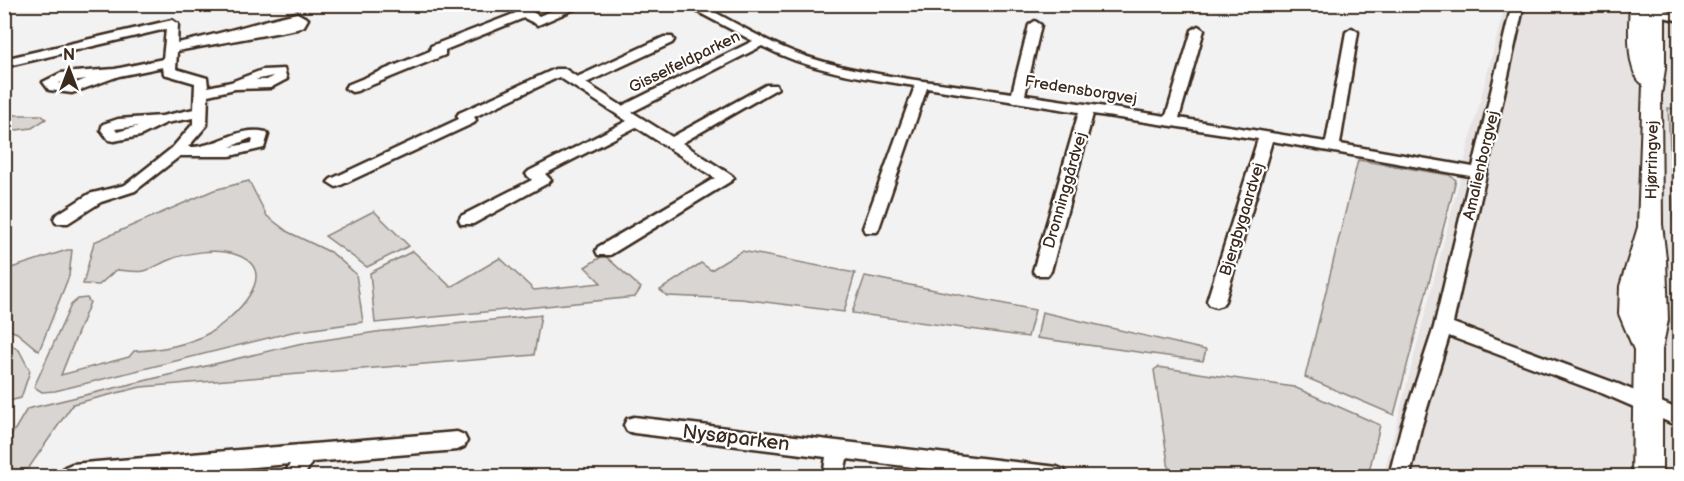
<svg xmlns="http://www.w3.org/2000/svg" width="1684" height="481" viewBox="0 0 1684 481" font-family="'Balsamiq Sans',sans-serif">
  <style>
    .built { fill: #e6e3e2 }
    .green { fill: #d8d5d2; stroke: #8a8078; stroke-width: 1.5 }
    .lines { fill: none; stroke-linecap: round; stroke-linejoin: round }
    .street-casing { stroke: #3b2a1e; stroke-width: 5 }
    .secondary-casing { stroke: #3b2a1e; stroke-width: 4 }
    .street { fill: #fff; fill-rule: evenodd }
    .secondary { fill: #fff; fill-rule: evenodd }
    .labels { text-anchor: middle; stroke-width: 4.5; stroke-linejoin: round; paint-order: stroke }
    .street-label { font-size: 16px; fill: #3b2a1e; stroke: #fff }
    .near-street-label { font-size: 20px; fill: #3b2a1e; stroke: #fff }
  </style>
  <rect width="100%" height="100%" fill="#f3f2f2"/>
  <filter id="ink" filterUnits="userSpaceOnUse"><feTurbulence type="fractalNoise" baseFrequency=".0167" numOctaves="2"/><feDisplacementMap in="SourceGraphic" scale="12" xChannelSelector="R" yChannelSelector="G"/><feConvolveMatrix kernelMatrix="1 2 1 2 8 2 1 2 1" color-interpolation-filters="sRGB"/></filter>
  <g filter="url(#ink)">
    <path class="built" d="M1505,5h174v105l-11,-2 11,224v34l-6,35 6,5v70h-296z"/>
    <g class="green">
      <path d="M5,106l3,1v8h33l5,4 -14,9 -24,3 2,-6 -5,-4z"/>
      <path d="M1668,108l11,2v222z"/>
      <path d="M1358,160l91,15 7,5 -62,235 -89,-38z"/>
      <path d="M249,181l18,35 21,16 44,21 24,21 7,48 -71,10 -237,59 -13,1 -8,-5 37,-82 7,-6 9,-1 3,4 -29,73 68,-18 5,-6c26,-1 52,-5 75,-18 23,-13 75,-61 28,-78 -20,-7 -49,-3 -68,5 -8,3 -17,9 -25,11 -8,2 -20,-1 -28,-1l-17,15 -16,-1 11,-42 120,-52z"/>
      <path d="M374,211l35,35 -42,21 -42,-31z"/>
      <path d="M67,250h5l-3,26 -30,75 -22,-18 -12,-5v-58z"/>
      <path d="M413,251l38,36 49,-29 34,32 67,-7 -16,-16 19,-12 37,33 -6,9 -260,26 -5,-50z"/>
      <path d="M742,251l113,22 -11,39 -103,-13 -74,-3 -7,-6 41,-27 10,7z"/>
      <path d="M865,276l170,34 -7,27 -176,-24z"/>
      <path d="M1042,312l164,38 -3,11 -166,-23z"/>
      <path d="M541,315l-7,40 -393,32 -68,17 -45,65 -23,2v-25l22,-37 271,-65 78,-12z"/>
      <path d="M5,341l14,9 11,21 -9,27 -16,4z"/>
      <path d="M1158,367l136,20 86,38 -12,51h-198l-16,-106z"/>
    </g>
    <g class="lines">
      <g class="street-casing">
        <g id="street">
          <path d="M369,4h17l-8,5h-8z"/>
          <path d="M504,4h15l20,12 29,-12h18l-48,21 -14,-7 -79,32v5l-88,36 -5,1 -7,-4 2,-3 83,-34 1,-5 85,-33z"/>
          <path d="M683,4h16c37,19 75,43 115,55 62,19 134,24 198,34l17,-68 6,-4 6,4 -16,70 141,21 26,-86 6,-4 6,4 -25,88 147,24 20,-110 6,-4 6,4 -18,112 133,23 39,-163h12l-71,319 165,61 62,26v17l-76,-33 -155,-58 -28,92 -11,48h-21l12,-48 33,-101 36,-151 -198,-35 -47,160 -3,4 -6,2 -6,-2 -3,-4 51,-162 -165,-25 -42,157 -3,4h-12l-3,-4 46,-159 -152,-24 -48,140 -2,4h-12l-2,-4 52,-142c-53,-8 -105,-15 -153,-40l-130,66 40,25 94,-52h10l2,3 -96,55 49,32 3,3 -3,3 -121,74h-12l-2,-4 2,-4 117,-69 -79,-51 -91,47 6,6 -3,3 -75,41h-12l-2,-4 2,-4 71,-36 -6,-6 3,-3 98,-50 -68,-44 -85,40 2,3 -2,3 -133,62 -5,2 -8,-5 3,-3 128,-60 -2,-3 2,-3 96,-44h10l12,8 87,-40h8l2,3 -2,3 -86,40 36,23 131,-65z"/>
          <path d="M1610,4h26l44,9v8z"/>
          <path d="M297,13l11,6 -4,7 -7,3 -120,22 -1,18 31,9 1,9 23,-5 31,-12 22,-1 3,10 -17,9 -35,1 -27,6 -1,30 -19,22c29,1 49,-22 78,-15l2,3 -4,13 -34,8h-50l-45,35 -34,11 -33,21h-12l-2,-4 2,-4 33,-21 36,-9 47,-37 21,-24v-6l-27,5 -26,13 -26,5 -5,-1 -8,-10 2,-6 15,-5 44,-3 32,-7 1,-26 -31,-9 -1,-7 -44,9 -47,17 -23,-3 -6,-8 18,-9 54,-4 48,-10 3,-30 -162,38v-8l168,-39 6,4 -1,19c41,-8 79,-21 120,-30zM273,76l-6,4h-12zM86,79l-15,6 -13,-2zM139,126l-22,6 -2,-3zM251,138l2,1 -1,4 -22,4z"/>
          <path d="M634,417l423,50 7,3 4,6h-81l-140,-17 -4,17h-20l3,-19 -192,-24 -7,-2 -3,-6 3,-6z"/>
          <path d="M457,432l7,3 3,6 -3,6 -7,3 -145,12 -8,14h-20l6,-12 -152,12h-75l-2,-3 4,-6 7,-3z"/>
        </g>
      </g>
      <g class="secondary-casing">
        <path id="secondary" d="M1630,4h35v65l-4,27 1,128 4,35 2,61 -6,30v126h-30l2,-126 -15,-36 1,-28 18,-59 5,-143c-18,-11 -14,-61 -13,-80z"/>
      </g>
      <use href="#street" class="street"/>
      <use href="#secondary" class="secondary"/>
    </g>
  </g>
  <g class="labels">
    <g class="street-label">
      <text transform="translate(684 61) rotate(-26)" y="6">Gisselfeldparken</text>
      <text transform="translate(1081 89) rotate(9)" y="6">Fredensborgvej</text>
      <text transform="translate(1651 160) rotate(-89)" y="6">Hjørringvej</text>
      <text transform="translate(1480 165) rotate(-77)" y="6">Amalienborgvej</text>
      <text transform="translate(1064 190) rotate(-74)" y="6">Dronninggårdvej</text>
      <text transform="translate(1241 219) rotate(-73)" y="6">Bjergbygaardvej</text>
    </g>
    <g class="near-street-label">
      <text transform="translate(736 437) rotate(7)" y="7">Nysøparken</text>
    </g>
  </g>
  <rect width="1684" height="481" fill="none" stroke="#fff" stroke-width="24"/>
  <rect x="12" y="12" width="1660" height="457" fill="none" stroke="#3b2a1e" stroke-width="2" filter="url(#ink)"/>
  <g transform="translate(69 69)" stroke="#ffffff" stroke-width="4.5" paint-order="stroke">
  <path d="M0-4.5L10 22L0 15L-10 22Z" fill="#3b2a1e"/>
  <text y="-9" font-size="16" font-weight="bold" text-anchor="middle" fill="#3b2a1e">N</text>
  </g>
</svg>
